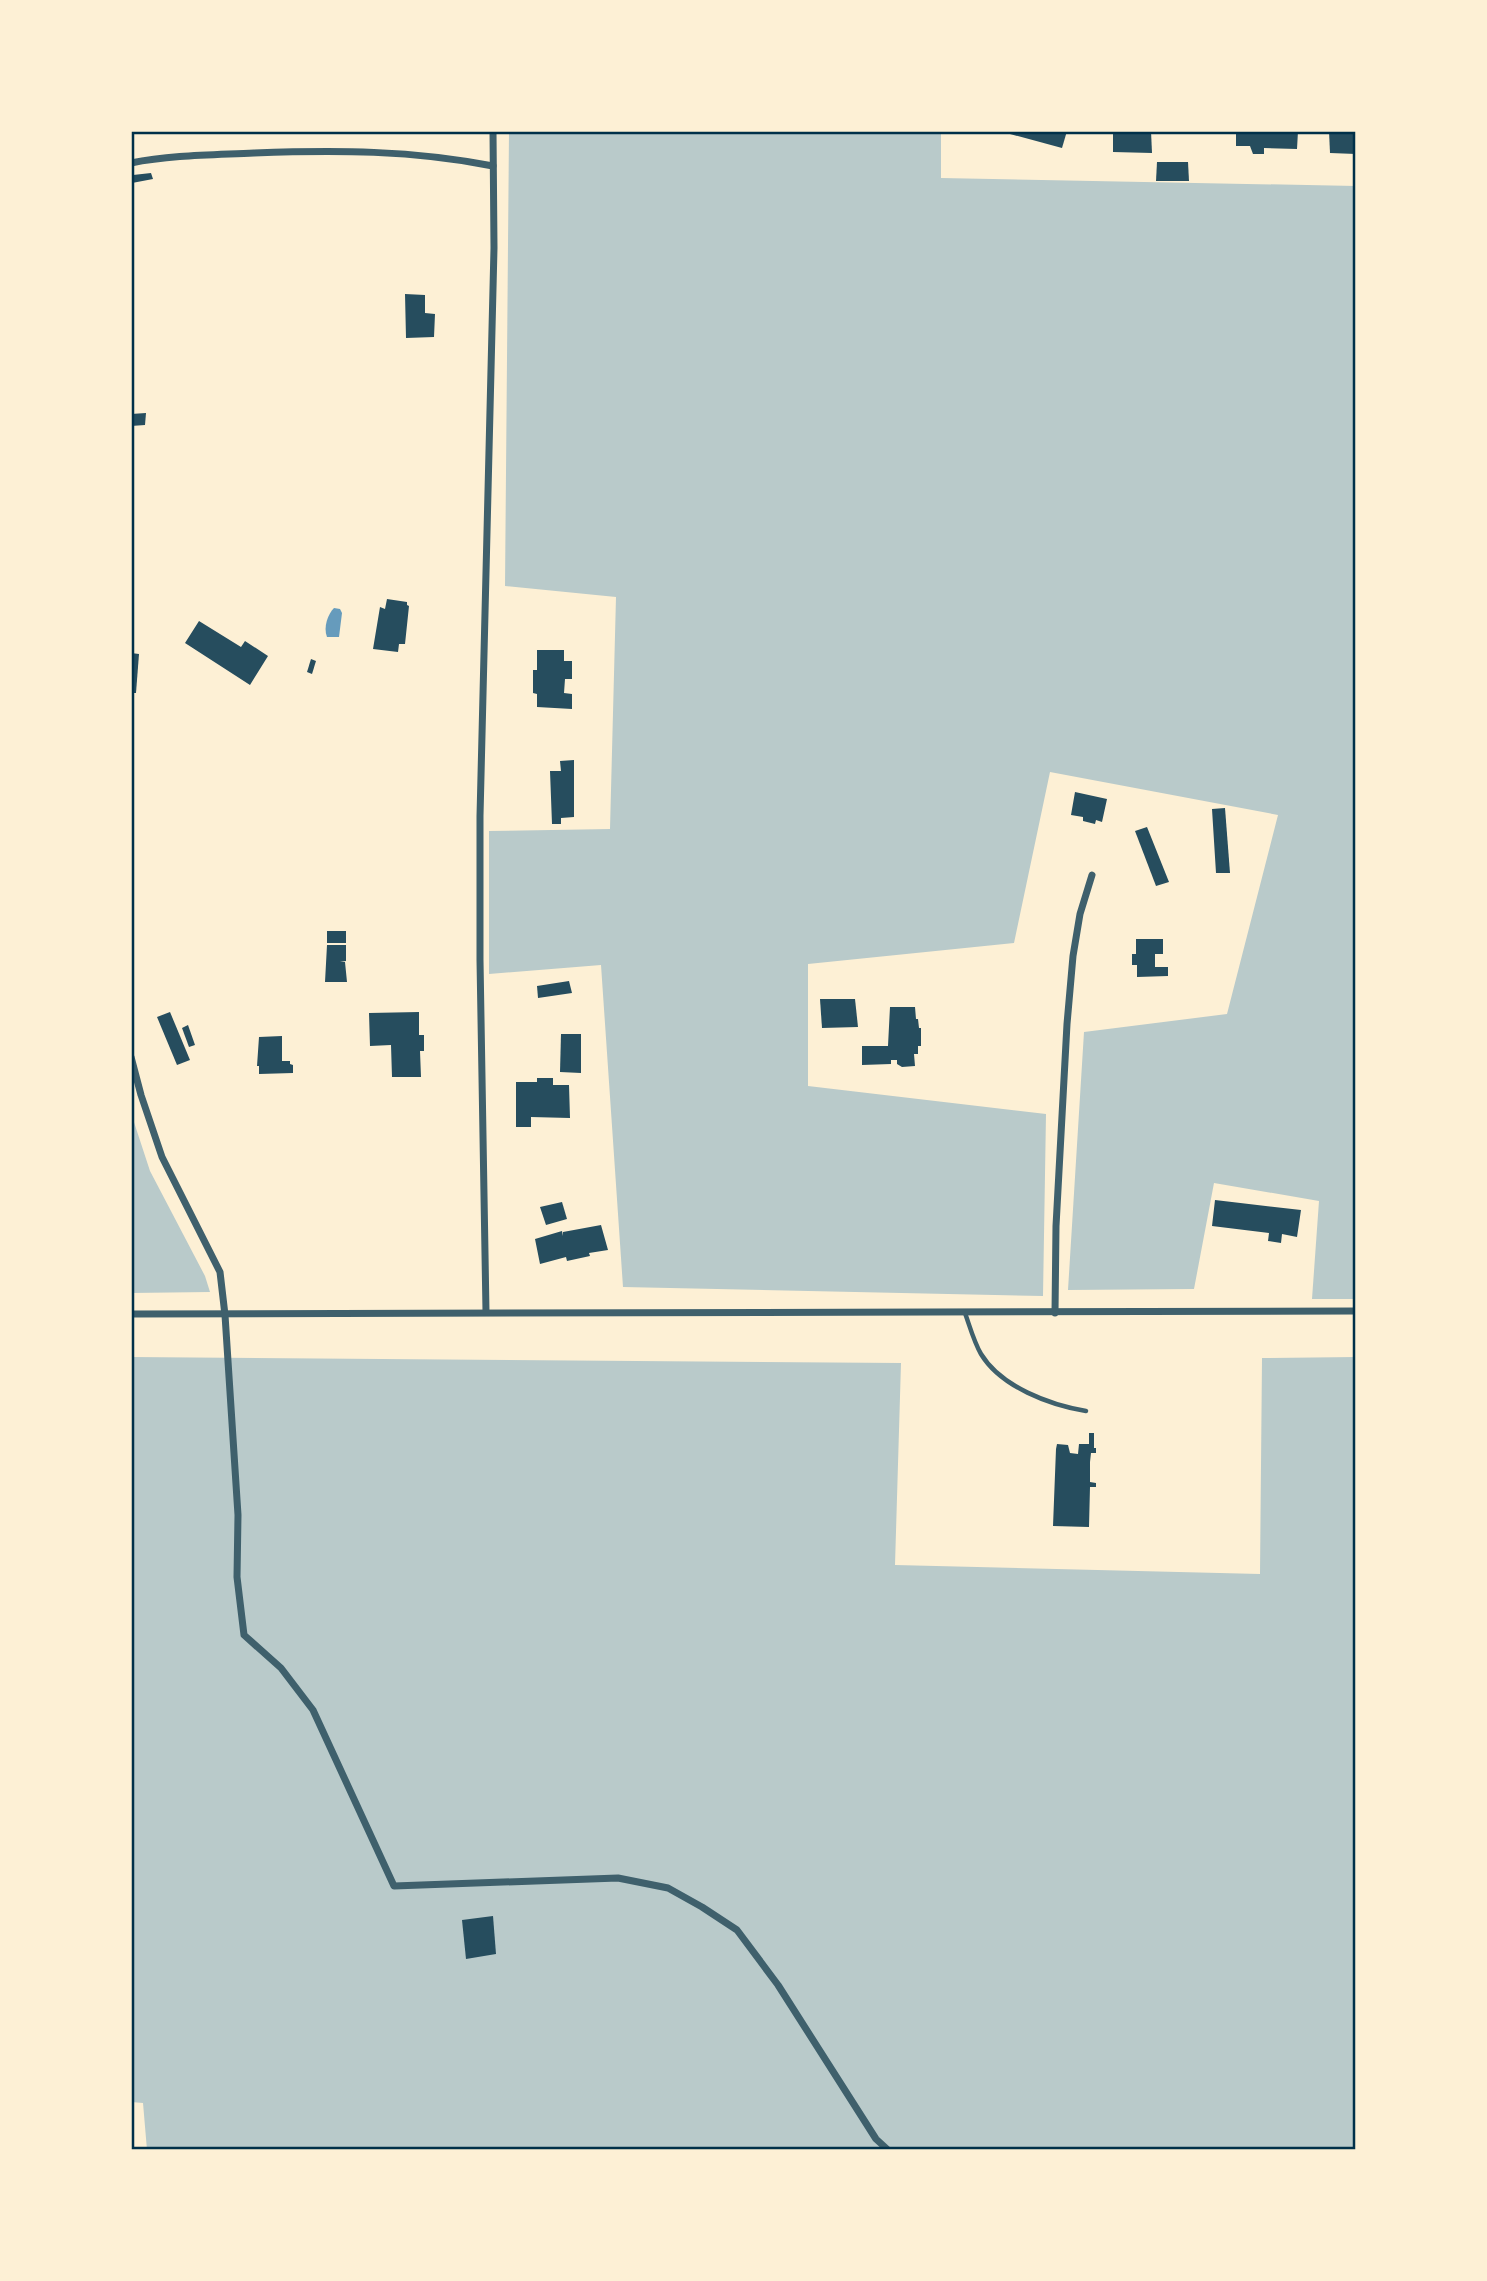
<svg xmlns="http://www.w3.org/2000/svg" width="1487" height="2281" viewBox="0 0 1487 2281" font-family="'Open Sans',sans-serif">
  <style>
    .green { fill: #b9caca }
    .water { fill: #669bbc }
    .building { fill: #264d5e }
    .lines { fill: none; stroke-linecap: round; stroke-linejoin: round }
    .service { stroke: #3f606c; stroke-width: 4.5 }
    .minor { stroke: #3f606c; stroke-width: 7 }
    .neatline { fill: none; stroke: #003049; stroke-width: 2.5 }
  </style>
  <rect width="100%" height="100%" fill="#fdf0d5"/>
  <g class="green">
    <path d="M509,131h432v47l415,8v1113h-44l7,-98 -105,-18 -20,106 -126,1 16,-258 143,-18 51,-199 -228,-43 -36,171 -206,21v122l238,28 -3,182 -420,-9 -22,-322 -112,9v-143l121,-2 6,-232 -111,-11z"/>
    <path d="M131,1113l19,58 55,105 5,16 -79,1z"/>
    <path d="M131,1357l770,6 -6,202 365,9 2,-216 94,-1v793h-1209l-4,-47 -12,-1z"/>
  </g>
  <path class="water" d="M334,608l6,1 2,4 -3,24h-12c-4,-10 1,-23 7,-29z"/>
  <g class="building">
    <path d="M1011,131h56l-5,17 -52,-14z"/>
    <path d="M1113,131h38l1,22 -39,-1z"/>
    <path d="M1236,131h62l-1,18 -33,-1v6h-11l-3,-8h-14z"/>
    <path d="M1329,131h27v23l-26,-1z"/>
    <path d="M1157,162h31l1,19h-33z"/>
    <path d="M151,173l2,6 -21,4 1,-8z"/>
    <path d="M405,294l20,1v18l10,1 -1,23 -28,1z"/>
    <path d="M146,413l-1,12 -14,1v-12z"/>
    <path d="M387,599l20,3v3l2,1 -4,38h-6l-1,8 -25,-3 7,-42 5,2z"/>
    <path d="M199,621l42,26 4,-6 23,15 -18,29 -65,-42z"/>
    <path d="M537,650h27v11h8v18h-7l-1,14 8,1v15l-35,-2v-13l-4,-1v-23h4z"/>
    <path d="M131,653l8,1 -3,39h-5z"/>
    <path d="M311,659l5,2 -4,13 -5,-2z"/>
    <path d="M574,760v57l-13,1v6h-9l-2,-53h11l-1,-10z"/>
    <path d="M1075,792l32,7 -5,23 -6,-2 -1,4 -12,-3v-4l-12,-2z"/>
    <path d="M1225,808l5,65h-14l-4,-64z"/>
    <path d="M1147,827l22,55 -13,4 -21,-55z"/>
    <rect x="327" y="931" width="19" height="12"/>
    <path d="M1136,939h27v15h-8v13h13v9l-31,1v-12h-5v-11h4z"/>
    <path d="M327,945h19v16l-6,1h5l2,20h-22z"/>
    <path d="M569,981l3,12 -34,5 -1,-12z"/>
    <path d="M820,999h35l3,28 -36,1z"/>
    <path d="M890,1007h25l1,12h2l1,9h2v18h-3v8h-4l1,12 -13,1 -5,-3v-4h-6v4l-29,1v-19h26z"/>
    <path d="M170,1012l20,48 -13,5 -20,-48z"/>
    <path d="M419,1012v23h5v16h-4l1,26h-29l-1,-32 -21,1 -1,-33z"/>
    <path d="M188,1025l7,20 -6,2 -7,-19z"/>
    <path d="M561,1034h20v39l-21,-1z"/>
    <path d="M282,1036v25h8v3l3,1v8l-34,1v-8h-2l2,-29z"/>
    <path d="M537,1078h16v7h16l1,33 -39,-1v10h-15v-45h21z"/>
    <path d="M1215,1200l86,10 -4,27 -15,-3 -1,9 -13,-2 1,-8 -57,-7z"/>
    <path d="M562,1202l5,17 -21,6 -6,-18z"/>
    <path d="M601,1225l7,25 -19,3 1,3 -23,5 -1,-4 -26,7 -5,-25 27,-8 1,5v-4z"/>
    <path d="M1089,1433h5v15h2v5h-5l-1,9v20l6,1v4h-6l-1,40 -36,-1 3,-77 1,-5 11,1 2,8 8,1 1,-10h10z"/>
    <path d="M493,1916l3,38 -30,5 -4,-39z"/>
  </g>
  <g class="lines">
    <path class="service" d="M965,1313c5,14 9,29 16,41 20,33 69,51 105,57"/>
    <g class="minor">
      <path d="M131,163c40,-8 82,-8 123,-10 82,-3 158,-3 239,13"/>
      <path d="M131,1057l10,38 21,62 58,115 5,43 13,200 -1,62 7,58 37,33 32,42 81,176 224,-8 50,10 34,19 35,23 41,55 98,154 12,11"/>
      <path d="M486,1312l-6,-352v-144l14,-568 -1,-117"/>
      <path d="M1055,1313l1,-87 11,-202 6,-68 7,-42 12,-39"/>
      <path d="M131,1314l1225,-3"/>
    </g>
  </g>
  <rect width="1487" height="2281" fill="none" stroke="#fdf0d5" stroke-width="266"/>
  <rect x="133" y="133" width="1221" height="2015" class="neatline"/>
</svg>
